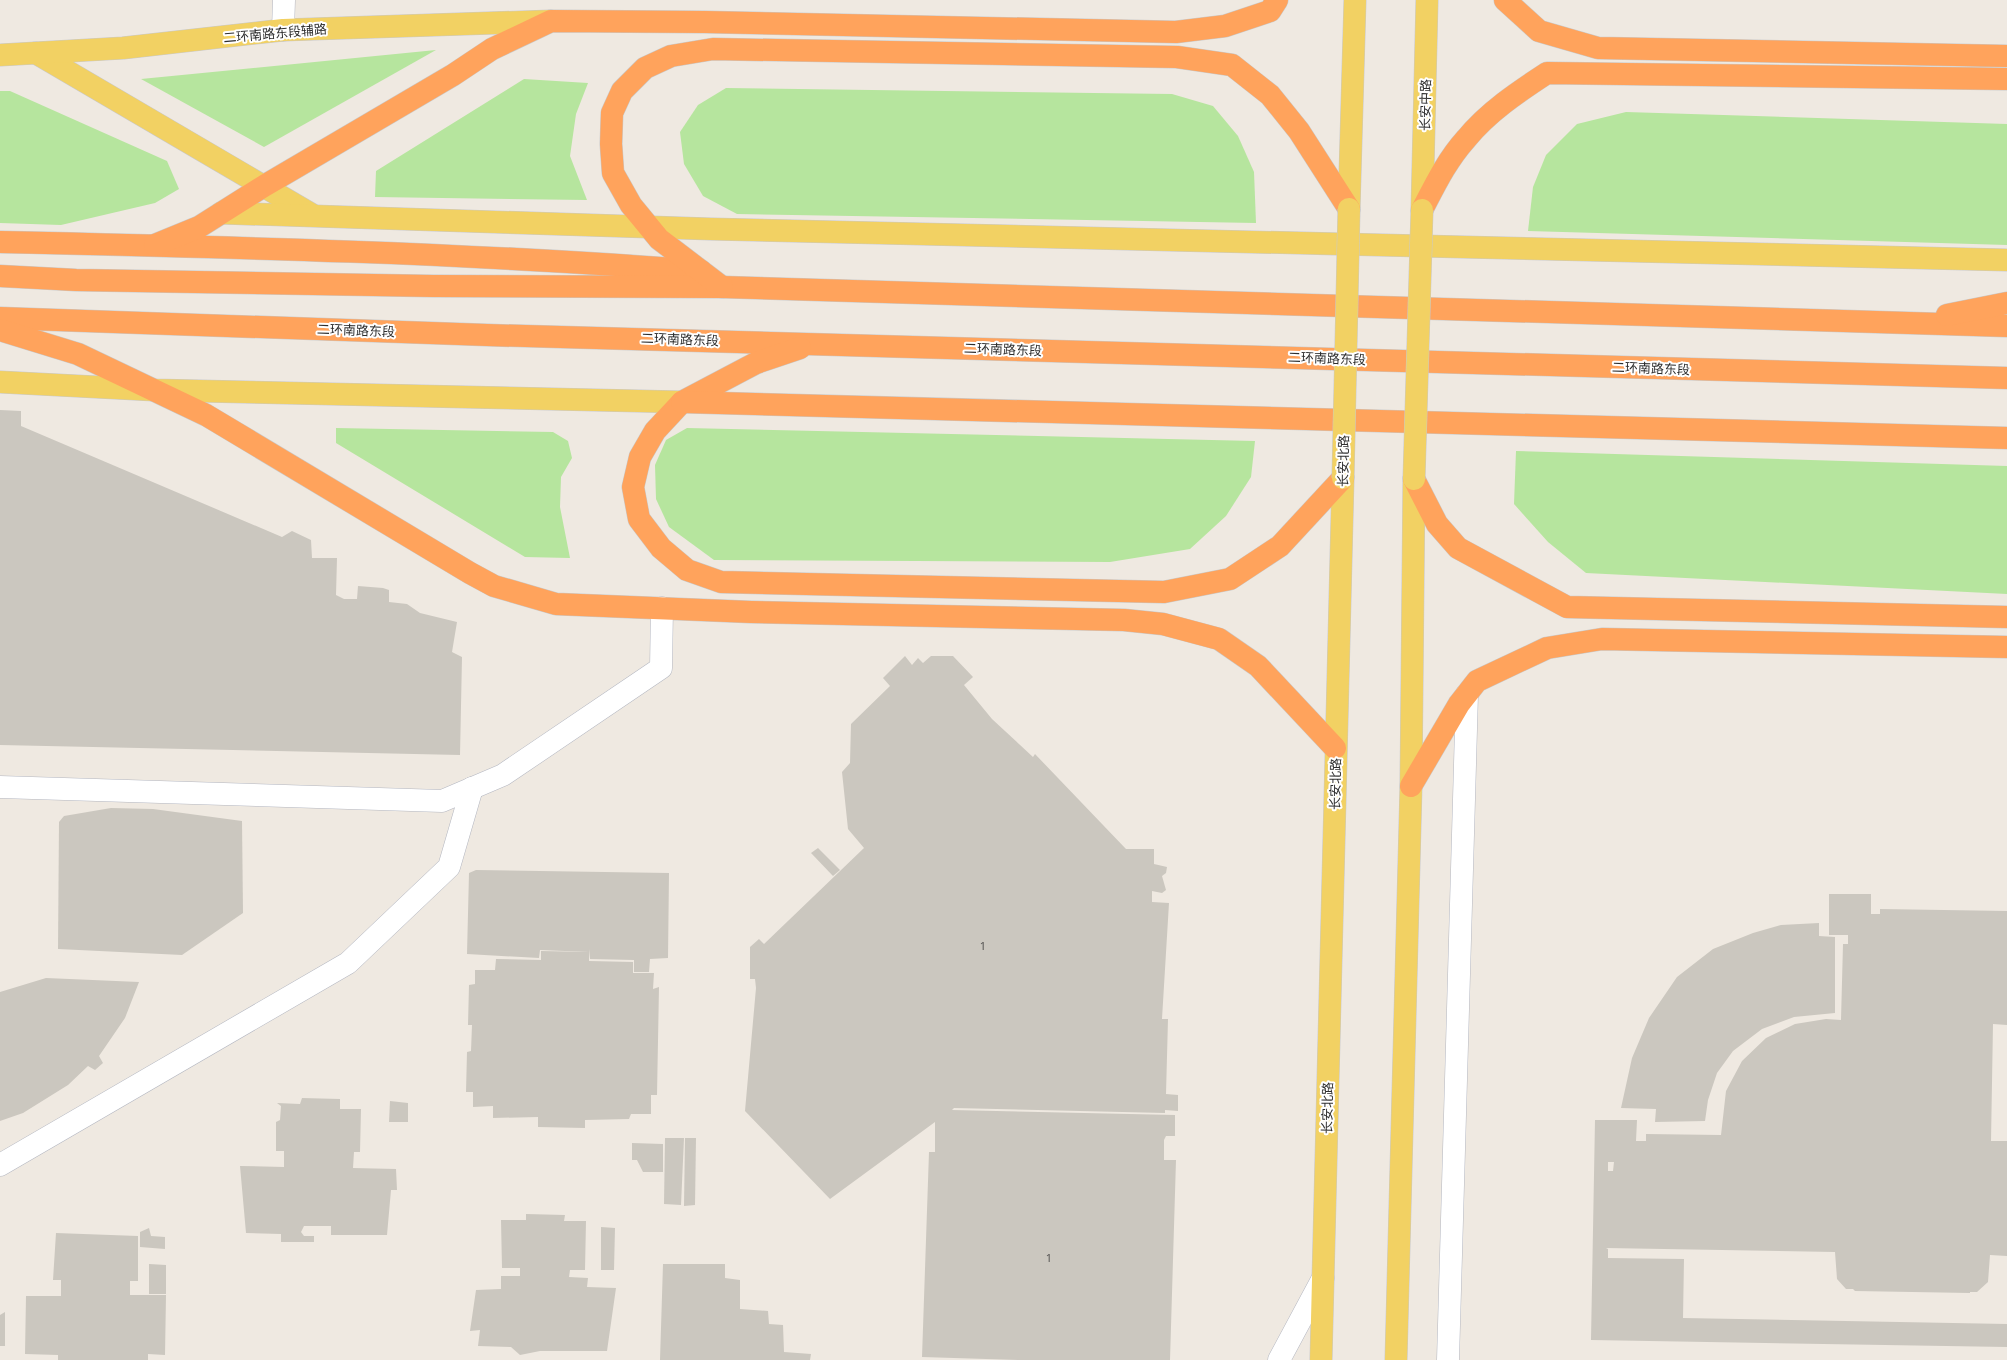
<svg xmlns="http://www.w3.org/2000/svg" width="2007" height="1360" viewBox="0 0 2007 1360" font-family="'Noto Sans','Noto Sans SC',sans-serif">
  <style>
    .green { fill: #b6e59e }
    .building { fill: #cbc7bf; fill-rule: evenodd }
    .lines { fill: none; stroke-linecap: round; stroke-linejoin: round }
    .minor-casing { stroke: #b4b7c1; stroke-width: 23 }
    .major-casing { stroke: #c9c9c9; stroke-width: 23 }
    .highway-casing { stroke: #c9c9c9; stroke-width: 23 }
    .minor { stroke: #fff; stroke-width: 22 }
    .major { stroke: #f2d163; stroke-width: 22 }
    .highway { stroke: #ffa35c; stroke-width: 22 }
    .major-bridge-casing { stroke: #c9c9c9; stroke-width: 23; stroke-linecap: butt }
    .major-bridge { stroke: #f2d163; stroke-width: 22 }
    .labels { text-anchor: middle; stroke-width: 4; stroke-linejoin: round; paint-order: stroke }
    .number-label { font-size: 11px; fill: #555452 }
    .street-label { font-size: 13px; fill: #2e2e2e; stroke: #fff }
  </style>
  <rect width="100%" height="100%" fill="#efe9e1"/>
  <g class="green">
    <path d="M436,50l-172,97 -123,-68z"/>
    <path d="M524,79l64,4 -12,31 -6,42 17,44 -212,-3 1,-26z"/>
    <path d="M726,88l446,6 41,12 25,30 16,36 2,51 -519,-9 -34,-18 -19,-32 -4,-32 18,-27z"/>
    <path d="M0,91h10l157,70 12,28 -24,14 -94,22 -61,-2z"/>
    <path d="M1626,112l381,12v121l-479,-14 5,-44 13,-32 31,-31z"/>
    <path d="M336,428l217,4 15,9 4,17 -11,19 -1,30 10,51 -45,-1 -189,-114z"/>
    <path d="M687,428l568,13 -4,36 -25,39 -36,33 -80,13 -396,-2 -45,-33 -13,-28 -1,-34 11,-25z"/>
    <path d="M1516,451l491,15v128l-421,-21 -38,-31 -34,-38z"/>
  </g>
  <g class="building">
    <path d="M0,410l21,1v15l261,111 10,-6 19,9 1,18h25l-1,37 8,4h13l1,-13 25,2 6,2v12l18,2 13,9 37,9 -5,30 10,5 -2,98 -460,-10z"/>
    <path d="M905,656l7,9 6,-7 5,5 8,-7h22l20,21 -9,8 28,34 41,38 2,-3 91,95h28v15l13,3 -1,6 -4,3 4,14 -4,3 -10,-2v11l17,1 -7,116h6l-2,75 12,1v16l-13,-1v3l-211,-5 -2,2 223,5v21h-9l-2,4v20h12l-6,200h-150l-98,-3 7,-205h6v-30l-105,77 -85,-88 11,-123 -1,-9h-5v-32l9,-8 5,5 100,-96 -16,-19 -6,-57 8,-9 1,-39 39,-38 -7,-8z"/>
    <path d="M111,808l42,1 89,12 1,92 -61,42 -124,-6 1,-127 5,-6z"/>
    <path d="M818,848l22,22 -7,6 -22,-23z"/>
    <path d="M476,870l193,3 -1,85 -18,1 -1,13h-15v-12l-44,-1 -1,-10v3l-49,-2 -1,8 -72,-4 2,-81z"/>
    <path d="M1829,894h42v20h9v-5l127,2v114l-14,-1 -2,117h16v115l-17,-1 -2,27 -11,10h-7v1l-115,-2 -2,-2h-7l-9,-10 -2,-27 -229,-4 2,1v9l76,1 -1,59 324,6v23l-416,-7 4,-220h42l-1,21h10v-7l75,1 5,-44 16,-30 24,-23 29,-14 31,-5 15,1 2,-76h5v-9h-19zM1608,1162h6l-1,9h-5z"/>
    <path d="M1819,923v13l16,1v76l-41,4 -32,12 -29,22 -16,22 -9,27 -3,21 -50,1 1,-13 -35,-1 11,-50 17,-40 28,-41 36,-28 40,-16 28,-8z"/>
    <path d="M541,951l48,1v9l44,1v11h21l-1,16 6,-2 -2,108h-6v19h-20l-2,5 -44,1v8l-47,-1v-10l-45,1v-12l-20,1v-15h-7l1,-40 4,-1 1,-26h-4l1,-40 6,-1v-14h20l1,-11 45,1z"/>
    <path d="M46,978l93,4 -14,36 -26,38 4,7 -8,7 -7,-4 -20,19 -45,28 -23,8v-129z"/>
    <path d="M302,1098l38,1v10h21l-1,43h-6l-1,16 43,1 1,21h-6l-4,45h-56v-9h-27l-3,6 3,4h10v6h-33v-8l-35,-1 -6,-67 44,1v-16h-8v-29l4,-2 1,-14 -4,-3 23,1z"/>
    <path d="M390,1101l18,2v19h-19z"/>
    <path d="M665,1138h19l-3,67 -17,-1z"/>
    <path d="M685,1138h11l-1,67 -11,1z"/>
    <path d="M632,1143l31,1v28h-20l-6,-12h-5z"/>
    <path d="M526,1214l39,1 -1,6h22l-1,49h-15l-1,7 19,1 -1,9 29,1 -9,63h-67l-20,4 -9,-8 -33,-1 2,-16 -10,1 6,-41 25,-1v-13h19v-8h-18l-1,-48h25z"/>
    <path d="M601,1227l14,1 -1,42h-13z"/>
    <path d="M149,1228l2,8 14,1v12l-25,-2v-15z"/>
    <path d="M56,1233l82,3v45h-8v14h36l-1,60 -17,-1v6h-90v-5l-33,-1 1,-58h35v-16h-8z"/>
    <path d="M149,1264l17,1v29h-17z"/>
    <path d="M663,1264h62v14l15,2v29l28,2 1,13 14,1 1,27 27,2 -1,6h-150z"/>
    <path d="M5,1312v34h-5v-31z"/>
  </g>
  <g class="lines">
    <g class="minor-casing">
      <g id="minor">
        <path d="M283,30l1,-30"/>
        <path d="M0,787l442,14 61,-26 158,-107 1,-60"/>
        <path d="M0,1165l348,-202 101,-96 23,-79"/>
        <path d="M1279,1360l44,-82"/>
        <path d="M1448,1360l19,-666"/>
      </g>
    </g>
    <g class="major-casing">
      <g id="major">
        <path d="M36,53l275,161"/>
        <path d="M0,55l123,-7 160,-18 268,-9"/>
        <path d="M1349,209l6,-209"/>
        <path d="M1422,210l5,-210"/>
        <path d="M221,213l490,16 1296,31"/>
        <path d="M0,382l154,8 528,12"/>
        <path d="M1321,1360l22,-882"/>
        <path d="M1396,1360l15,-574 3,-307"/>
      </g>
    </g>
    <g class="highway-casing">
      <g id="highway">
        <path d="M1505,0l34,31 59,17 409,8"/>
        <path d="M1422,210c13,-25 25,-50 44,-71 22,-27 52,-47 81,-66l460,6"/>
        <path d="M0,242c234,5 468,11 701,29"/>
        <path d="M155,245l44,-18 65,-41 189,-111 39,-26 59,-28 154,1 471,10 49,-6 45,-15 7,-11"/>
        <path d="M0,276l76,4 357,6 289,1 1285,39"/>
        <path d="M722,287l-63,-48 -28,-34 -18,-32 -2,-29 1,-31 10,-22 23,-23 26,-12 42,-7 464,8 55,8 38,30 29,36 50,78"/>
        <path d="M1947,315l60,-12"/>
        <path d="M0,318l487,17 1520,43"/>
        <path d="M0,330l78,24 128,61 264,158 24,13 62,18 195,8 373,8 39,4 56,15 39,27 77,82"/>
        <path d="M800,348l-44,15 -74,39 -27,29 -15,26 -7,30 6,32 22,29 26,22 34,12 443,10 66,-13 50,-33 63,-68"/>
        <path d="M682,402l1325,36"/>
        <path d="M1414,479l23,45 21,24 109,59 440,10"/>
        <path d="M1411,786l48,-82 18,-23 70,-33 55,-9 405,8"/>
      </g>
    </g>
    <use href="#minor" class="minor"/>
    <use href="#major" class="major"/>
    <use href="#highway" class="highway"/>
    <g class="major-bridge-casing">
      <g id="major-bridge">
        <path d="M1343,478l6,-269"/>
        <path d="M1414,479l8,-269"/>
      </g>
    </g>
    <use href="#major-bridge" class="major-bridge"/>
  </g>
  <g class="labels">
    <g class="number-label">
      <text x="983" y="950">1</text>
      <text x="1049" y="1262">1</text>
    </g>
    <g class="street-label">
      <text transform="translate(275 33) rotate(-5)" y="5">二环南路东段辅路</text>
      <text transform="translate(1425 105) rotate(-89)" y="5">长安中路</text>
      <text transform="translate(356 330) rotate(2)" y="5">二环南路东段</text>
      <text transform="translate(680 339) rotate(2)" y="5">二环南路东段</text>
      <text transform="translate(1003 349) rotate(2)" y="5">二环南路东段</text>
      <text transform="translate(1327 358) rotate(2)" y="5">二环南路东段</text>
      <text transform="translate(1651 368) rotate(2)" y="5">二环南路东段</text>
      <text transform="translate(1343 461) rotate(-89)" y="5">长安北路</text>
      <text transform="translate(1335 784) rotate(-89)" y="5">长安北路</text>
      <text transform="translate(1327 1108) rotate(-89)" y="5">长安北路</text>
    </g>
  </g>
</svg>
